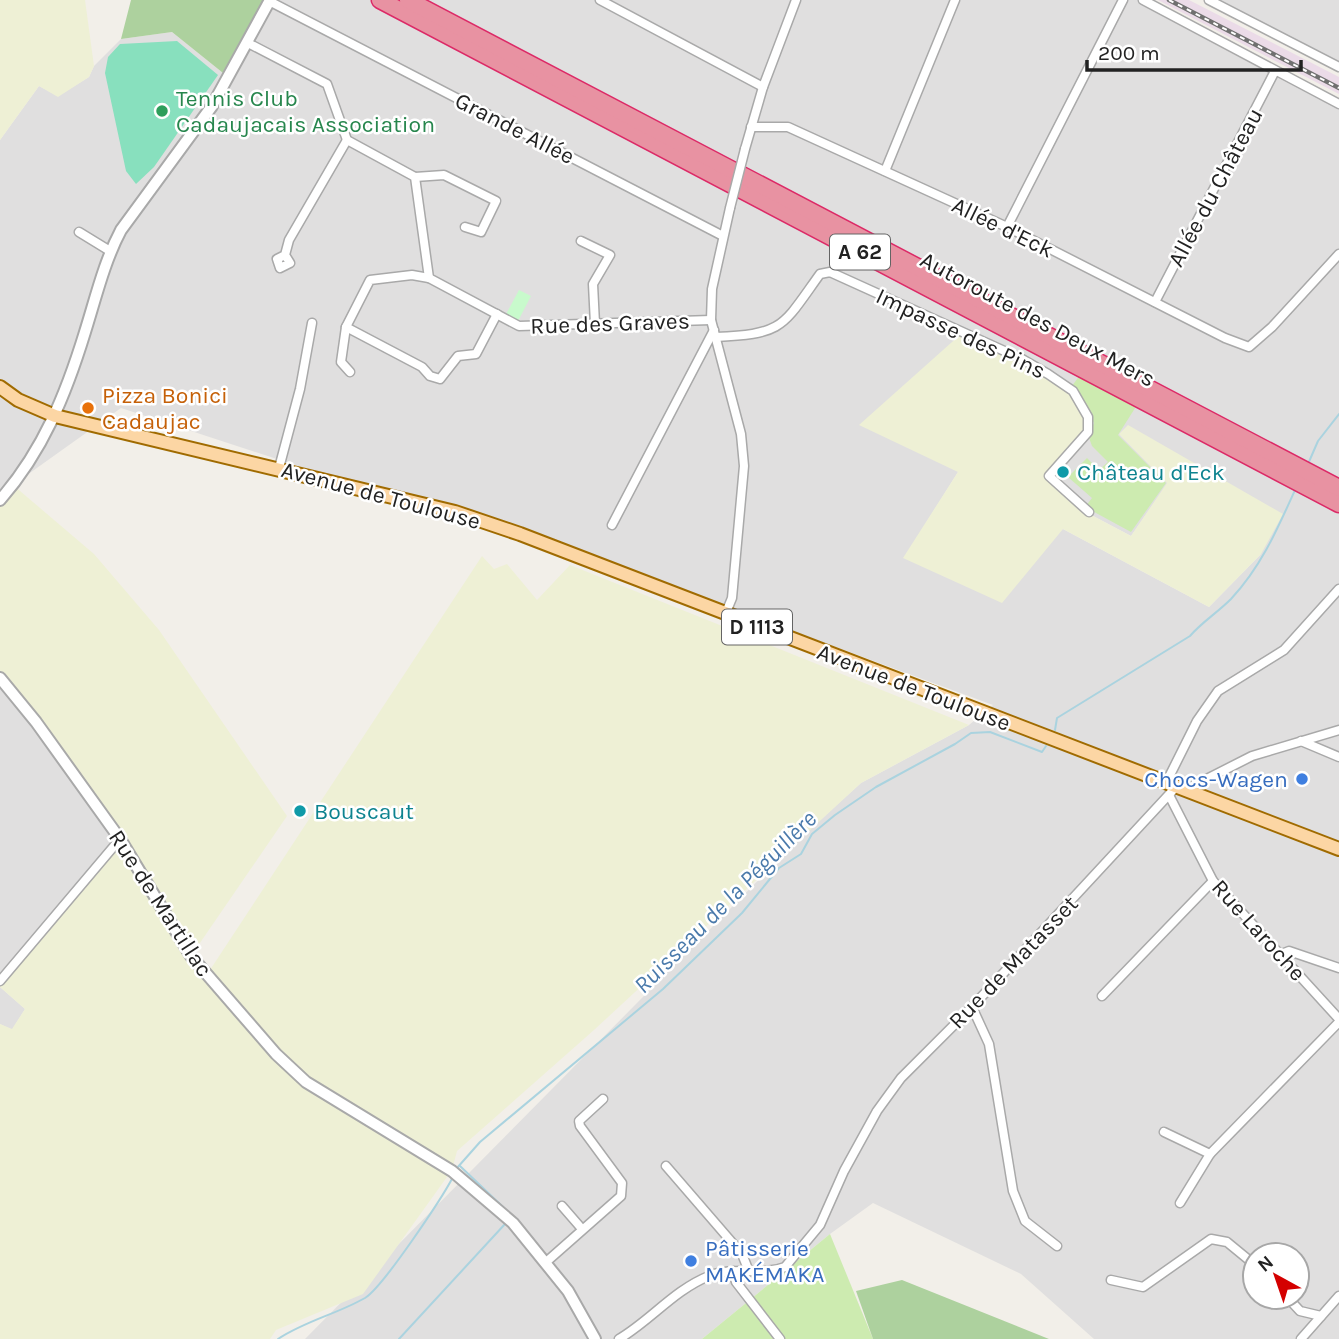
<svg xmlns="http://www.w3.org/2000/svg" width="1339" height="1339" viewBox="0 0 1339 1339" font-family="Karla,sans-serif">
  <style>
    .residential { fill: #e0dfdf; fill-rule: evenodd }
    .industrial { fill: #ebdbe8 }
    .farmland { fill: #eef0d5 }
    .grass { fill: #cdebb0 }
    .forest { fill: #add19e }
    .park { fill: #c8facc }
    .pitch { fill: #88e0be }
    .lines { fill: none; stroke-linecap: round; stroke-linejoin: round }
    .stream { stroke: #aad3df; stroke-width: 2 }
    .minor-casing { stroke: #a9a9a9; stroke-width: 11 }
    .tertiary-casing { stroke: #a9a9a9; stroke-width: 14 }
    .primary-casing { stroke: #a06b00; stroke-width: 16 }
    .motorway-casing { stroke: #dc2a67; stroke-width: 19 }
    .minor { stroke: #fff; stroke-width: 8 }
    .tertiary { stroke: #fff; stroke-width: 10 }
    .primary { stroke: #fcd6a4; stroke-width: 12 }
    .motorway { stroke: #e892a2; stroke-width: 16 }
    .rail-casing { stroke: #707070; stroke-width: 4.5 }
    .rail { stroke: #fff; stroke-width: 2; stroke-dasharray: 5; stroke-linecap: butt }
    .minor-bridge-casing { stroke: #a9a9a9; stroke-width: 11; stroke-linecap: butt }
    .minor-bridge { stroke: #fff; stroke-width: 8 }
    .leisure-dot { fill: #2e9e5b; stroke: #fff; stroke-width: 2.5 }
    .food-dot { fill: #e8710a; stroke: #fff; stroke-width: 2.5 }
    .culture-dot { fill: #0f9aa8; stroke: #fff; stroke-width: 2.5 }
    .shop-dot { fill: #3f7fe0; stroke: #fff; stroke-width: 2.5 }
    .labels { text-anchor: middle; stroke-width: 5; stroke-linejoin: round; paint-order: stroke }
    .shield { fill: #fff; stroke: #646464; stroke-width: 2 }
    .shield-label { font-size: 21px; font-weight: bold; fill: #222 }
    .leisure-label { font-size: 23px; fill: #27864d; stroke: #fff; text-anchor: start }
    .street-label { font-size: 23px; fill: #222; stroke: #fff }
    .food-label { font-size: 23px; fill: #c56008; stroke: #fff; text-anchor: start }
    .culture-label { font-size: 23px; fill: #0d838f; stroke: #fff; text-anchor: start }
    .shop-label { font-size: 23px; fill: #366cbe; stroke: #fff; text-anchor: end }
    .water-label { font-size: 24px; font-style: italic; fill: #4a7aab; stroke: #fff }
  </style>
  <rect width="100%" height="100%" fill="#f2efe9"/>
  <g class="residential">
    <path d="M270,0h868l201,109v1230h-245l-73,-65 -148,-71 -43,31 -128,105h-397l496,-502 60,-54 108,-58 24,-20 -276,-102 -596,-195 -108,77 -13,15v-360l39,-54 19,10 31,-19 5,-11 27,-27 51,-7 56,45zM1119,434l142,120 -52,53 -146,-78 -159,29 54,-86 93,11 27,25 53,28 37,-53zM1255,1255h42v42h-42z"/>
    <path d="M1218,0h121v62l-68,-35z"/>
    <path d="M0,678l120,161 -120,144z"/>
    <path d="M0,987l25,22 -13,21 -12,-6z"/>
  </g>
  <path class="industrial" d="M1158,0h31l150,77v17z"/>
  <g class="farmland">
    <path d="M0,0h85l9,66 -5,11 -31,20 -19,-11 -39,54z"/>
    <path d="M961,334l85,41 26,20 14,23 1,12 -33,35 -3,18 27,25 53,28 36,-53 -48,-49 9,-9 155,89 -22,40 -52,53 -146,-78 -61,74 -99,-45 55,-86 -99,-47z"/>
    <path d="M13,485l81,69 65,76 128,186 -96,140 15,20 276,-420 12,13 13,-5 30,36 33,-35 399,160 -108,58 -267,247 -137,121 -5,19 -89,124 -87,36 -6,9h-270v-315l12,5 13,-20 -25,-22v-4l120,-144 -120,-161v-178z"/>
  </g>
  <g class="grass">
    <path d="M1080,375l57,30 -19,30 48,48 -35,49 -46,-25 7,-9 -24,-21 19,-19 12,12 9,-8 -16,-16 -4,-11 6,-12 -22,-37z"/>
    <path d="M830,1234l43,105h-171z"/>
  </g>
  <g class="forest">
    <path d="M131,0h139l-42,77 -56,-45 -51,7z"/>
    <path d="M902,1280l147,59h-176l-17,-48z"/>
  </g>
  <path class="park" d="M519,290l12,6 -14,27 -12,-7z"/>
  <path class="pitch" d="M177,41l41,34 -64,92 -18,17 -10,-13 -21,-98 3,-16 12,-13z"/>
  <g class="lines">
    <g class="stream">
      <path d="M1308,464l10,-23 21,-27"/>
      <path d="M1055,730l2,-12 133,-82c12,-14 27,-23 41,-37 30,-32 46,-69 64,-109"/>
      <path d="M460,1166l44,42"/>
      <path d="M457,1168l23,-26 183,-153 79,-76 37,-45 22,-14 11,-20 23,-19 41,-28 79,-43 16,-11 19,-1 52,20 4,-6"/>
      <path d="M278,1339c27,-18 59,-25 87,-41 18,-11 77,-100 88,-121"/>
      <path d="M399,1339l106,-115"/>
    </g>
    <g class="minor-casing">
      <g id="minor">
        <path d="M600,0l163,87"/>
        <path d="M1143,0l196,104"/>
        <path d="M1209,0l130,67"/>
        <path d="M269,1l454,235"/>
        <path d="M248,43l79,41 20,56 68,37 14,101 90,48 192,-6"/>
        <path d="M751,127h37l219,100 218,111 24,9 23,-20 67,-73"/>
        <path d="M745,149l18,-62 33,-87"/>
        <path d="M885,171l70,-171"/>
        <path d="M415,177l29,-2 52,26 -15,31 -16,-5"/>
        <path d="M1007,227l116,-227"/>
        <path d="M79,232l31,19"/>
        <path d="M581,241l29,14 -17,29 2,40"/>
        <path d="M285,255l5,8 -10,5 -3,-9 8,-4 4,-15 58,-100"/>
        <path d="M1155,302l120,-231"/>
        <path d="M346,327l76,40 8,9 10,3 18,-23 18,-2 21,-40"/>
        <path d="M716,337c68,-3 66,-10 104,-63l10,-2 192,87 26,15 25,17 15,26v15l-39,44 40,36"/>
        <path d="M350,372l-9,-10 5,-35 24,-47 42,-5 17,3"/>
        <path d="M279,468l21,-79 12,-66"/>
        <path d="M612,525l102,-195"/>
        <path d="M725,615l7,-17 12,-132 -3,-32 -30,-114 1,-31 18,-81"/>
        <path d="M1301,741l38,16"/>
        <path d="M1166,783l31,-62 21,-30 66,-41 55,-61"/>
        <path d="M1185,790l67,-34 87,-26"/>
        <path d="M1170,797l43,84 126,138"/>
        <path d="M1279,955l10,-4 50,17"/>
        <path d="M0,981l120,-142"/>
        <path d="M1102,996l111,-115"/>
        <path d="M972,1007l17,37 24,147 12,30 32,25"/>
        <path d="M1164,1132l46,22 129,-132"/>
        <path d="M666,1166l76,88 6,15"/>
        <path d="M1180,1203l30,-49"/>
        <path d="M562,1206l20,23"/>
        <path d="M545,1263l76,-67 1,-13 -42,-57 -1,-5 24,-22"/>
        <path d="M733,1271l3,11 44,57"/>
        <path d="M1111,1280l32,7 68,-48 16,3 28,23"/>
        <path d="M1287,1297l13,14 21,5"/>
        <path d="M619,1339c31,-18 55,-49 90,-63 24,-10 53,0 76,-9l35,-42 24,-54 33,-60 24,-33 71,-71 204,-220"/>
        <path d="M1301,1339l38,-43"/>
      </g>
    </g>
    <g class="tertiary-casing">
      <g id="tertiary">
        <path d="M0,500c43,-49 66,-106 85,-168 11,-35 19,-70 36,-102l91,-124 58,-106"/>
        <path d="M0,678l36,44 84,117 71,117 85,98 30,28 146,89 61,52 55,68 27,48"/>
      </g>
    </g>
    <g class="primary-casing">
      <path id="primary" d="M0,387l18,13 37,16 400,96 65,22 819,315"/>
    </g>
    <g class="motorway-casing">
      <g id="motorway">
        <path d="M380,0l959,504"/>
        <path d="M408,0l931,488"/>
      </g>
    </g>
    <use href="#minor" class="minor"/>
    <use href="#tertiary" class="tertiary"/>
    <use href="#primary" class="primary"/>
    <use href="#motorway" class="motorway"/>
    <g class="rail-casing">
      <path id="rail" d="M1169,0l170,88"/>
    </g>
    <use href="#rail" class="rail"/>
    <g class="minor-bridge-casing">
      <path id="minor-bridge" d="M730,208l15,-59"/>
    </g>
    <use href="#minor-bridge" class="minor-bridge"/>
  </g>
  <circle class="leisure-dot" cx="162" cy="111" r="7"/>
  <circle class="food-dot" cx="88" cy="408" r="7"/>
  <g class="culture-dot">
    <circle cx="1063" cy="472" r="7"/>
    <circle cx="300" cy="811" r="7"/>
  </g>
  <g class="shop-dot">
    <circle cx="1302" cy="779" r="7"/>
    <circle cx="691" cy="1261" r="7"/>
  </g>
  <g class="labels">
    <g class="shield">
      <rect x="830" y="234.5" width="60" height="35" rx="5"/>
      <rect x="722" y="609.5" width="70" height="35" rx="5"/>
    </g>
    <g class="shield-label">
      <text x="860" y="259">A 62</text>
      <text x="757" y="634">D 1113</text>
    </g>
    <g class="leisure-label">
      <text x="176" y="106">Tennis Club<tspan x="176" dy="26">Cadaujacais Association</tspan></text>
    </g>
    <g class="street-label">
      <text transform="translate(515 128) rotate(27)" y="8">Grande Allée</text>
      <text transform="translate(1215 187) rotate(-62)" y="8">Allée du Château</text>
      <text transform="translate(1003 227) rotate(26)" y="8">Allée d'Eck</text>
      <text transform="translate(1038 319) rotate(28)" y="8">Autoroute des Deux Mers</text>
      <text transform="translate(610 323) rotate(-2)" y="8">Rue des Graves</text>
      <text transform="translate(961 333) rotate(25)" y="8">Impasse des Pins</text>
      <text transform="translate(381 495) rotate(15)" y="8">Avenue de Toulouse</text>
      <text transform="translate(914 687) rotate(21)" y="8">Avenue de Toulouse</text>
      <text transform="translate(161 903) rotate(57)" y="8">Rue de Martillac</text>
      <text transform="translate(1259 930) rotate(48)" y="8">Rue Laroche</text>
      <text transform="translate(1013 962) rotate(-46)" y="8">Rue de Matasset</text>
    </g>
    <g class="food-label">
      <text x="102" y="403">Pizza Bonici<tspan x="102" dy="26">Cadaujac</tspan></text>
    </g>
    <g class="culture-label">
      <text x="1077" y="480">Château d'Eck</text>
      <text x="314" y="819">Bouscaut</text>
    </g>
    <g class="shop-label">
      <text x="1288" y="787">Chocs-Wagen</text>
      <text x="705" y="1256" text-anchor="start">Pâtisserie<tspan x="705" dy="26">MAKÉMAKA</tspan></text>
    </g>
    <g class="water-label">
      <text transform="translate(725 902) rotate(-45)" y="8">Ruisseau de la Péguillère</text>
    </g>
  </g>
  <g transform="translate(1276 1276) rotate(320)"><circle r="33" fill="#ffffff" stroke="#a7a7a7" stroke-width="2"/>
  <path d="M0-5L12 26L0 18L-12 26Z" fill="#d40000"/>
  <text y="-10" font-size="19" font-weight="bold" text-anchor="middle" fill="#222222">N</text>
  </g>
  <path d="M1087 60v10h214v-10" fill="none" stroke="#222222" stroke-width="3.5"/>
  <text x="1098" y="60" font-size="21" fill="#222222" stroke="#ffffff" stroke-width="5" paint-order="stroke">200 m</text>
</svg>
